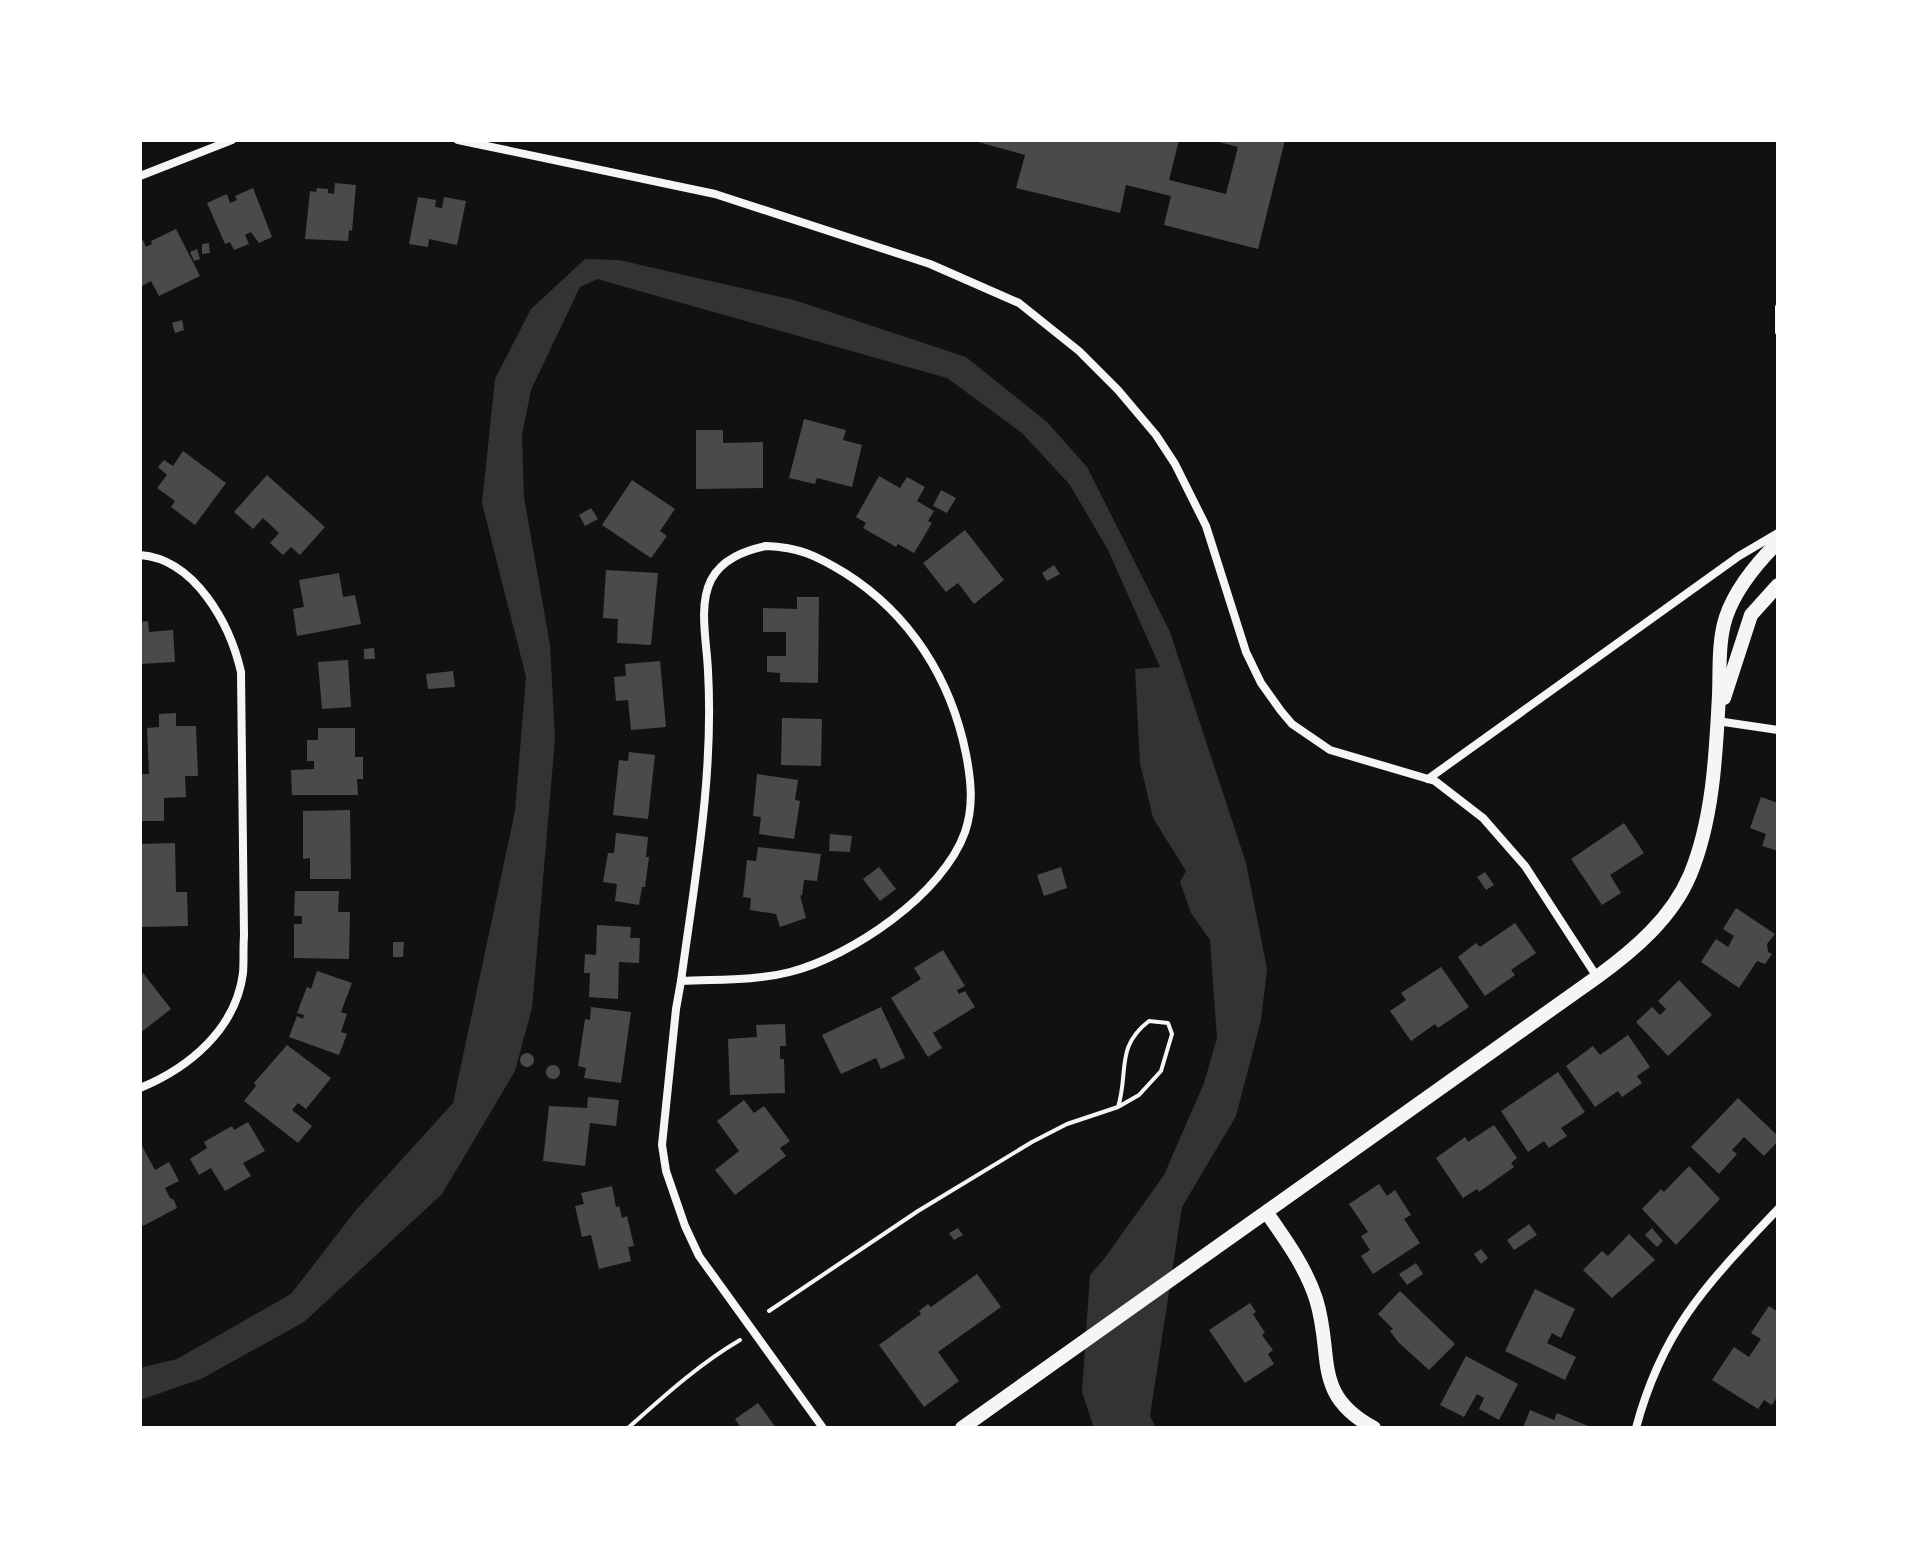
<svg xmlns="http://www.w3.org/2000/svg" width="1918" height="1568" viewBox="0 0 1918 1568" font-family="Figtree,sans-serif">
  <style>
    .water { fill: #333 }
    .building { fill: #4a4a4a }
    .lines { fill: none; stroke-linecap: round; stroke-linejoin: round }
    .path { stroke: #f5f5f5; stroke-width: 4 }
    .service { stroke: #f5f5f5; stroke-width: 6 }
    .minor { stroke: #f5f5f5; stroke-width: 8 }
    .tertiary { stroke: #f5f5f5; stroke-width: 14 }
  </style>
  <rect width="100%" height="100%" fill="#111"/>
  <path class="water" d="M585,259l34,1 175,40 172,57 81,65 40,45 83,165 76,231 21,106 -6,51 -25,96 -54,91 -32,209 6,12h-62l-12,-36 8,-117 14,-16 60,-84 40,-92 13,-45 -7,-98 -19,-27 -11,-31 6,-11 -33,-53 -13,-55 -5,-94 25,-2 -52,-117 -38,-65 -48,-52 -75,-55 -350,-99 -17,8 -49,103 -9,45 2,62 26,148 5,94 -23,269 -17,63 -73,123 -138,128 -103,57 -61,21v-32l37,-9 114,-65 65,-84 97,-107 62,-292 11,-134 -44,-174 13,-124 36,-70z"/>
  <g class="building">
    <path d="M971,140h208l-10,40 57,14 12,-47 -26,-7h73l-27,109 -94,-24 7,-29 -45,-11 -6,28 -104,-25 9,-33z"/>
    <path d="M335,183l21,2 -4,46 -3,-1 -1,11 -43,-2 5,-48 6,1 1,-4 11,1v4l6,1z"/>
    <path d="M253,188l19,49 -13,6 -8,-11 -6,3 4,9 -15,6 -4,-8 -5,2 -18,-41 20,-9 3,9 7,-3 -2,-4z"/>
    <path d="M418,197l18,3 -1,7 7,1 2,-11 22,4 -9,44 -28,-6 -1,8 -19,-3z"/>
    <path d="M176,229l24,47 -41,20 -8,-15 -11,6v-46l3,-1 3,7 6,-3 -1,-3z"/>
    <path d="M209,243l1,10 -8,1v-10z"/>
    <path d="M197,249l3,10 -6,2 -4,-9z"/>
    <path d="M182,320l2,10 -9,3 -3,-10z"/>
    <path d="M804,419l42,11 -3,10 19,5 -10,42 -35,-9 -2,6 -26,-6z"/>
    <path d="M696,430h27v13l40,-1v46l-67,1z"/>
    <path d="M183,451l43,32 -31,42 -24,-18 4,-6 -18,-13 10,-13 -9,-8 6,-7 9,6z"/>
    <path d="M267,475l58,52 -25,28 -9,-8 -8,8 -13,-12 9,-10 -16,-15 -10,11 -19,-17z"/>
    <path d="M879,476l21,12 7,-11 18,10 -8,14 17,10 -6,10 4,2 -18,30 -16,-9 -2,3 -33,-19 3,-5 -10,-6z"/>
    <path d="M632,480l43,29 -15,22 7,5 -16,22 -49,-33z"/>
    <path d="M941,490l15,8 -9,15 -14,-7z"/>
    <path d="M591,508l7,11 -13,7 -6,-11z"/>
    <path d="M965,530l39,50 -30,24 -16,-21 -12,9 -23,-29z"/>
    <path d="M1054,565l6,9 -13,7 -5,-8z"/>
    <path d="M606,570l52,3 -7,72 -34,-2 1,-24 -15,-1z"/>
    <path d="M339,573l4,24 12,-2 6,29 -64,12 -4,-27 11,-2 -5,-27z"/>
    <path d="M797,597h22l-1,86 -38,-1v-9l-13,-1v-16h19v-24h-23v-24l34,1z"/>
    <path d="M148,621l1,11 24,-2 2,32 -35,2v-42z"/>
    <path d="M374,648l1,11h-11v-10z"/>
    <path d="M348,660l3,47 -29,2 -4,-47z"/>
    <path d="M660,661l6,66 -35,3 -3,-30 -12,1 -2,-24 12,-1 -1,-12z"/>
    <path d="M453,671l2,16 -27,2 -2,-15z"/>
    <path d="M176,713v13h20l2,50h-13l1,21 -22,1v23h-24v-47h9l-2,-46 12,-1v-13z"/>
    <path d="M782,718l40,1 -1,47 -40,-1z"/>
    <path d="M318,728h37v29h8v22h-6l1,16h-66l-1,-25 23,-1v-8h-7v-21h11z"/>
    <path d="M629,752l26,3 -7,64 -35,-4 6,-55 9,1z"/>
    <path d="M757,774l41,6 -3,20 5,1 -6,38 -35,-5 2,-17 -8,-1z"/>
    <path d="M1761,797l17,6v48l-16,-5 4,-12 -16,-6z"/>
    <path d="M350,810l1,69h-41v-21l-7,1v-48z"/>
    <path d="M1624,823l20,30 -34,22 11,18 -19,12 -31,-46z"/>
    <path d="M616,833l32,4 -2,20h3l-4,30h-3l-3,18 -24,-4 2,-17 -14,-2 5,-29h6z"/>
    <path d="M830,834l22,2 -2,16 -21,-1z"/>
    <path d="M175,843l1,49h11l1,34 -48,1v-83z"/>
    <path d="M758,847l63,7 -4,27 -13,-1 -2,16 -2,-1 6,23 -26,9 -4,-13 -26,-4 1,-12 -8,-1 4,-37 9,1z"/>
    <path d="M879,867l17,22 -16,12 -17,-22z"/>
    <path d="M1061,867l6,21 -23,8 -7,-21z"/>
    <path d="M1485,872l9,13 -8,5 -9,-13z"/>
    <path d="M295,891h44l-1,21h12l-1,47 -55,-1v-34h8v-8h-8z"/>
    <path d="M1736,908l39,26 -8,10 1,8 4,2 -7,10 -8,-3 -18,27 -38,-26 15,-23 12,8 6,-11 -11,-7z"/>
    <path d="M1515,923l21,30 -25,17 4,5 -30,21 -27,-39 18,-14 4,4z"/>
    <path d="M597,925l34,2 -1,11h10l-1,25 -20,-1 -1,37 -29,-2 1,-24h-6l1,-19 11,1z"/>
    <path d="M393,942h11l-1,15h-10z"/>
    <path d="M943,950l22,36 -8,4 2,4 6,-3 10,16 -42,26 9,15 -14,9 -37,-59 30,-19 -7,-11z"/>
    <path d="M1441,967l28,40 -31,21 -3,-4 -24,17 -21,-30 16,-11 -5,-7z"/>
    <path d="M317,971l35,12 -11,29 6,2 -6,18 6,2 -8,21 -50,-18 8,-21 6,3 1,-4 -7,-2 10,-26 4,2z"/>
    <path d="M143,973l28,36 -31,24v-57z"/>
    <path d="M1679,980l33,35 -44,41 -32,-34 16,-15 8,8 6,-6 -8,-8z"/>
    <path d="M591,1007l40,5 -10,71 -37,-5 2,-10 -8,-2 7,-47 5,1z"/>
    <path d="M881,1007l24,51 -24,11 -5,-11 -35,16 -19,-39z"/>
    <path d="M785,1024l1,22h-6v13h4l1,34 -55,2 -2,-56 29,-2 -1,-12z"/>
    <path d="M1628,1035l22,32 -13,9 5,7 -20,14 -4,-6 -23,16 -29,-41 27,-20 7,9z"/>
    <path d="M287,1045l44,33 -25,31 -8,-6 -6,7 20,16 -14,17 -54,-42 12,-15 -2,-3z"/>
    <circle cx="527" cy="1060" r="7"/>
    <circle cx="553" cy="1072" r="7"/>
    <path d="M1558,1072l27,40 -24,16 6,8 -18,12 -5,-7 -16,11 -27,-41z"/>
    <path d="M588,1097l31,3 -3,26 -26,-3 -5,43 -42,-5 6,-55 38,2z"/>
    <path d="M1738,1098l40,38v5l-14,15 -20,-19 -12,13 5,4 -18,20 -28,-27z"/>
    <path d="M744,1100l10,13 10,-7 26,35 -10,7 6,8 -51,39 -20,-25 24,-19 -22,-30z"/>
    <path d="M248,1122l17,29 -22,12 8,13 -26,15 -14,-23 -12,7 -9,-16 17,-11 -3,-6 28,-16 2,4z"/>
    <path d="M1494,1125l23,33 -6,5 3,4 -35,25 -2,-3 -14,9 -27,-40 29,-21 3,5z"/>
    <path d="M142,1146l13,24 14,-8 10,19 -14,7 5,10 4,2 3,8 -34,18 -3,-7v-72z"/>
    <path d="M1689,1166l31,33 -44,46 -34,-36 19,-20 3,3z"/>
    <path d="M1379,1184l8,12 8,-6 16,25 -7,4 16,24 -47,31 -12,-18 9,-6 -9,-14 7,-4 -19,-28z"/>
    <path d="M612,1186l4,21 3,-1 3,12 5,-2 7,30 -6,1 3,14 -32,8 -8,-34 -9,2 -7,-31 9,-2 -3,-11z"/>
    <path d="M1529,1224l8,11 -23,15 -7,-10z"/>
    <path d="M958,1228l5,7 -9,5 -5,-7z"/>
    <path d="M1652,1228l11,13 -6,6 -12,-12z"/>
    <path d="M1629,1234l26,26 -43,38 -29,-28 19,-19 6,5z"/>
    <path d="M1481,1249l7,9 -7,6 -7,-10z"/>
    <path d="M1416,1263l7,11 -16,11 -8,-11z"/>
    <path d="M977,1274l24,33 -63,45 21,29 -35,26 -45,-62 42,-31 -2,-3 9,-7 3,3z"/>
    <path d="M1535,1289l40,20 -14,29 -9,-5 -5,10 29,14 -11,23 -60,-29z"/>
    <path d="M1400,1291l55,53 -26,26 -31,-28 -8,-11 3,-2 -15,-15z"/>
    <path d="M1250,1303l6,9 -3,2 12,19 -3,2 11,15 -5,4 6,10 -29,19 -36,-53z"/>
    <path d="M1769,1306l9,6v83l-6,10 -8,-5 -6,9 -46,-29 22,-33 15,10 12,-18 -10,-6z"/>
    <path d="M1466,1356l52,28 -19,36 -20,-11 5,-11 -7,-4 -13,23 -24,-12z"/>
    <path d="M758,1403l18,25h-35l-6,-9z"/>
    <path d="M1530,1410l24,10 3,-7 36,15h-70z"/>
  </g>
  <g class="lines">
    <g class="path">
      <path d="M769,1311l149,-100 114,-69 35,-18 51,-17 21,-12 22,-24 11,-37 -4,-11 -19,-2c-34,26 -20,51 -31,86"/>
      <path d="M628,1428c36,-32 71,-64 112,-88"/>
    </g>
    <path class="service" d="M1778,307v25"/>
    <g class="minor">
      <path d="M458,140l257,54 215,70 89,39 60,48 39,39 38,45 19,29 31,62 40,126 15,31 20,28 11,13 38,26 105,31 48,37 42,48 72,111"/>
      <path d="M140,176l92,-36"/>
      <path d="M766,546c33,1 51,10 79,27 65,41 106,106 121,181 5,26 8,52 -1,78 -22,62 -113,124 -175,140 -35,9 -73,7 -109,9 14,-103 33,-206 27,-310 -1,-28 -10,-65 3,-91 11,-21 33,-29 55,-34z"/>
      <path d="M140,555c55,4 90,69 101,117l3,264c-1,12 0,25 -1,37 -7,56 -54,95 -103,115"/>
      <path d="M1717,721l61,9"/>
      <path d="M1428,779l311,-223 39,-23"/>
      <path d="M681,981l-5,28 -14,136 4,26 19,55 14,30 124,172"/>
      <path d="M1636,1428c27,-101 73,-146 142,-219"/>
    </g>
    <g class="tertiary">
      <path d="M1724,698l27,-83 27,-30"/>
      <path d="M1267,1213c19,27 39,55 49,86 18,57 -5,95 58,129"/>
      <path d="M962,1428l635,-451c37,-27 75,-59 93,-102 23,-55 26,-121 29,-180 1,-25 -1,-54 7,-78 9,-27 32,-55 52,-75"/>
    </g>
  </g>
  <rect width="1918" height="1568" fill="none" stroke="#ffffff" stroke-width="284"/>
</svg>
